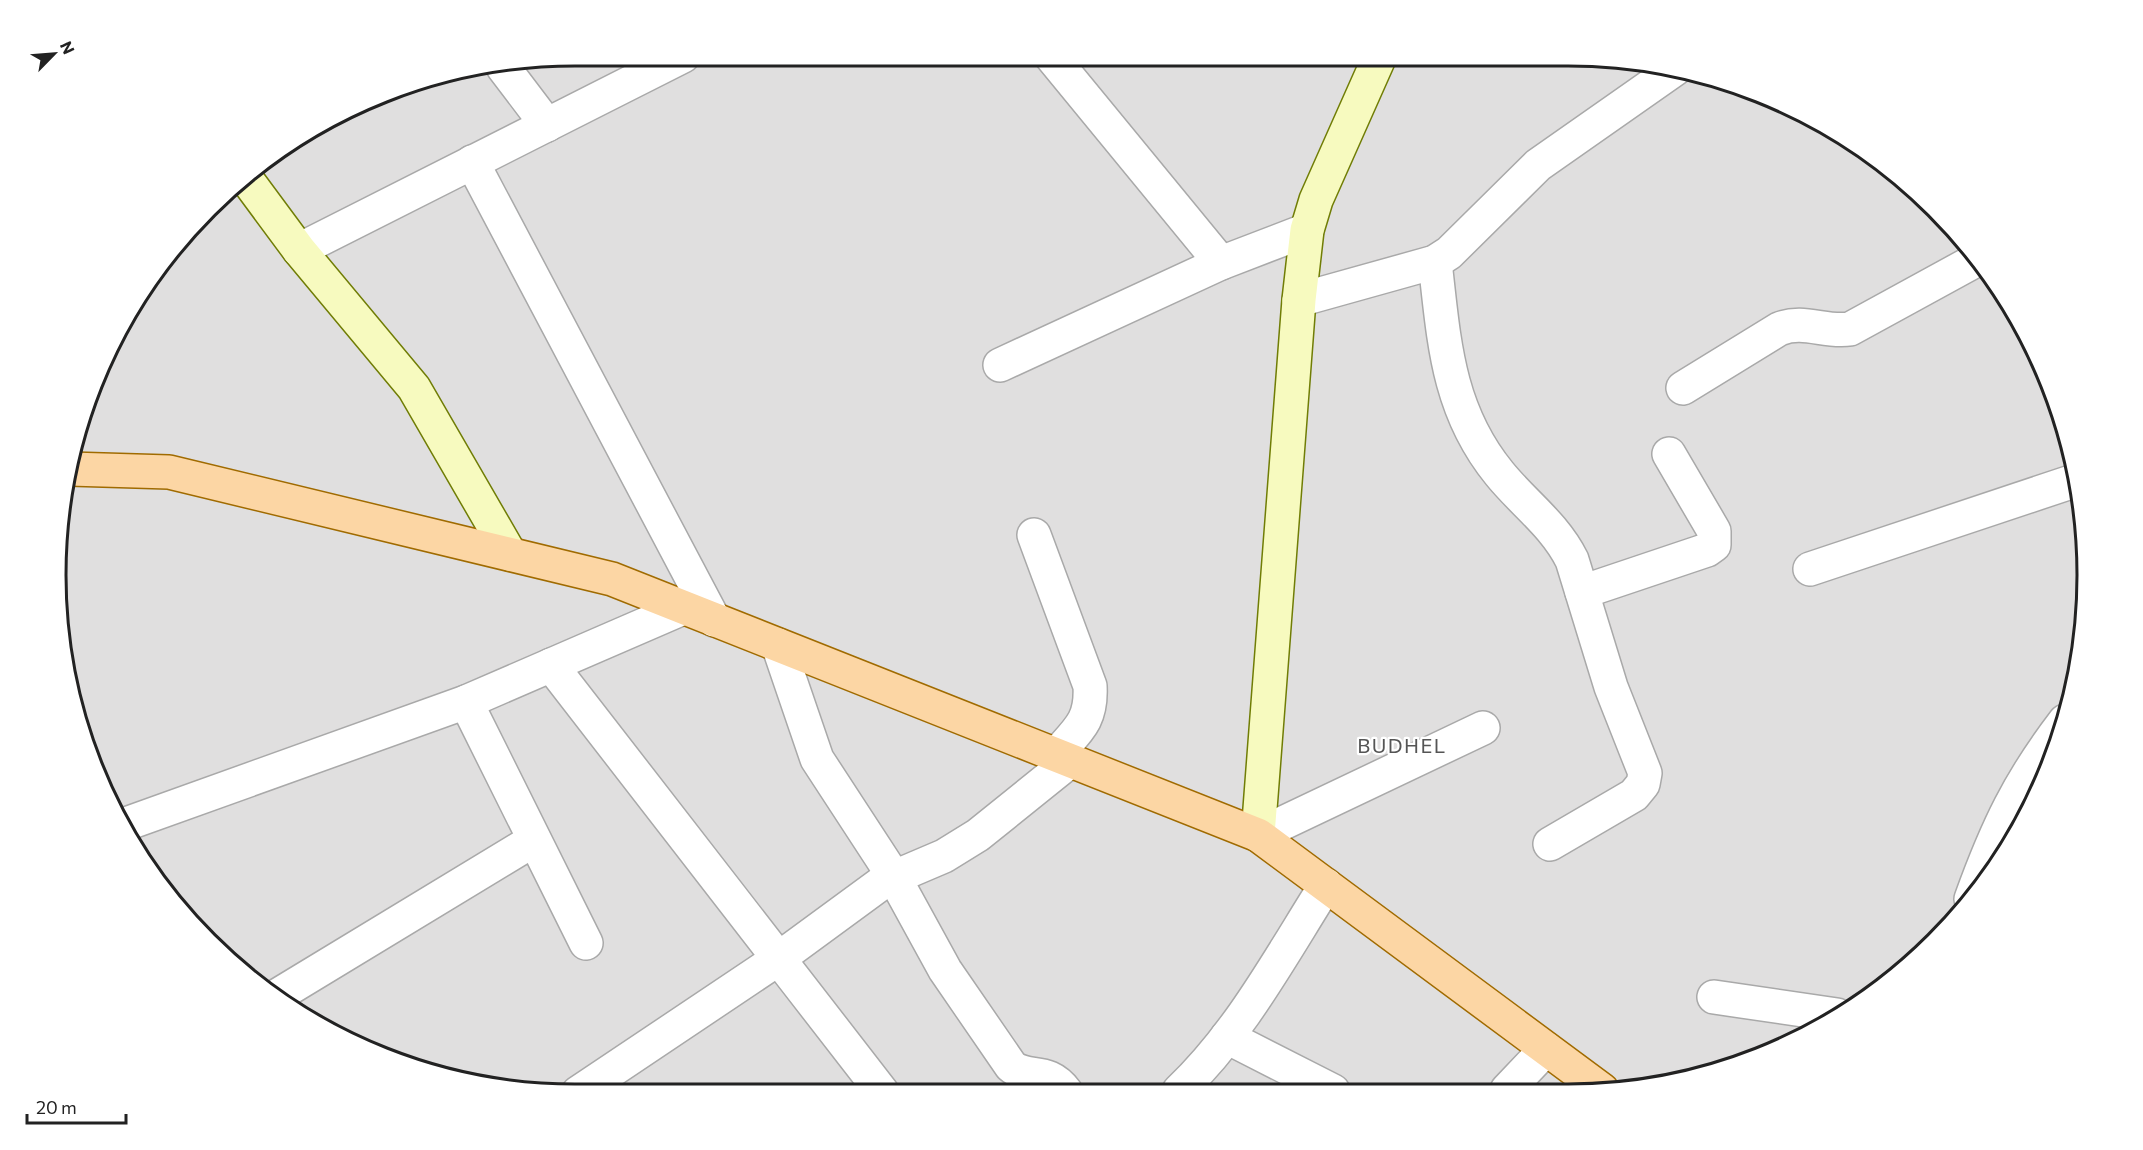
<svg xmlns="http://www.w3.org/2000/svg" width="2143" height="1150" viewBox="0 0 2143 1150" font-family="Commissioner,sans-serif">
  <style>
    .residential { fill: #e0dfdf }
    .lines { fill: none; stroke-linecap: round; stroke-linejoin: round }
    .street-casing { stroke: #a9a9a9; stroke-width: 36 }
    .secondary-casing { stroke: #707d05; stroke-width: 36 }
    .primary-casing { stroke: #a06b00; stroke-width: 36 }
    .street { stroke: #fff; stroke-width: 33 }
    .secondary { stroke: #f7fabf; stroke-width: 33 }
    .primary { stroke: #fcd6a4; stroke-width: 33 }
    .labels { text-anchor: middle; stroke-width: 4.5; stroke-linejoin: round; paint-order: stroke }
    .quarter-label { font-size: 20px; letter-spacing: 1.5px; fill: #555; stroke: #fff }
    .rim { fill: none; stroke: #222; stroke-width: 3 }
  </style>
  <rect width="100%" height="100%" fill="#f2efe9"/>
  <path class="residential" d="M575,56l1027,1 101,16 95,36 87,54 74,70 59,83 42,92 23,100 3,101 -16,101 -36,95 -75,112 -75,70 -118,68 -130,35 -1095,3 -100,-16 -96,-36 -86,-54 -74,-69 -90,-144 -38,-165 16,-168 70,-154 115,-124 150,-80z"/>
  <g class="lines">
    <g class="street-casing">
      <g id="street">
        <path d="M1051,56l170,207"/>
        <path d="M503,67l44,58"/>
        <path d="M472,162l242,458"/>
        <path d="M299,250l384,-194"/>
        <path d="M1435,262c9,78 12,147 64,211 24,30 55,51 73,87l39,127 34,86 -2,11 -9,11 -84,49"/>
        <path d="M1299,300l136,-38 14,-9 89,-88 137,-96"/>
        <path d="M1000,365l221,-102 86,-33"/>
        <path d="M1683,388l96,-59c25,-10 46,4 71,0l128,-70"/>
        <path d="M1034,535l56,151c2,35 -12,44 -34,69"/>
        <path d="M1810,569l267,-89"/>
        <path d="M1582,592l125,-42 7,-5v-14l-45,-77"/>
        <path d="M778,645l39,114 77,118 51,93 66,96c17,15 36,0 55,26"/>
        <path d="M551,665l331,427"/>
        <path d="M466,702l120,241"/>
        <path d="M126,824l340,-122 217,-94"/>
        <path d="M1258,835l225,-107"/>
        <path d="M1971,899c26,-72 48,-118 94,-178"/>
        <path d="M275,997l259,-157"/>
        <path d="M1714,997l123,18"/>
        <path d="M1227,1037l106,54"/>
        <path d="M1507,1090l39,-41"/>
        <path d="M1179,1091c61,-58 102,-135 147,-206"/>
        <path d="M578,1093l200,-134 105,-77 61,-26 34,-21 92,-74"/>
      </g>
    </g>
    <g class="secondary-casing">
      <g id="secondary">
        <path d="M245,177l54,73 115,138 96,166"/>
        <path d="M1258,835l41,-535 8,-70 9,-30 64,-144"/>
      </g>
    </g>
    <g class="primary-casing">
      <path id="primary" d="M70,469l99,3 443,107 646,256 344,255"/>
    </g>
    <use href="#street" class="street"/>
    <use href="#secondary" class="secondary"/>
    <use href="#primary" class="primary"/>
  </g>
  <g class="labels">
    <g class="quarter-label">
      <text x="1402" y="753">BUDHEL</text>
    </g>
  </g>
  <path d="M0 0H2143V1150H0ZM575 66H1568A509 509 0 0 1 2077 575V575A509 509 0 0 1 1568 1084H575A509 509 0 0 1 66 575V575A509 509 0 0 1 575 66Z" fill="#fff" fill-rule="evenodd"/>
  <path class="rim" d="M575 66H1568A509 509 0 0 1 2077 575V575A509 509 0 0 1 1568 1084H575A509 509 0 0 1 66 575V575A509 509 0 0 1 575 66Z"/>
  <g transform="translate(54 54) rotate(65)" stroke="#ffffff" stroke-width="4.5" paint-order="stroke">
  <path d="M0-4.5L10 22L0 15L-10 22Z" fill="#222222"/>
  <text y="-9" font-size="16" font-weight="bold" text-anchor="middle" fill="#222222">N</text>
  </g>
  <path d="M27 1114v9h99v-9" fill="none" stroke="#222222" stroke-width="3"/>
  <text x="36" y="1114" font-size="18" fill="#222222" stroke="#ffffff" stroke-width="4.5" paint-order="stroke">20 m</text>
</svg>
